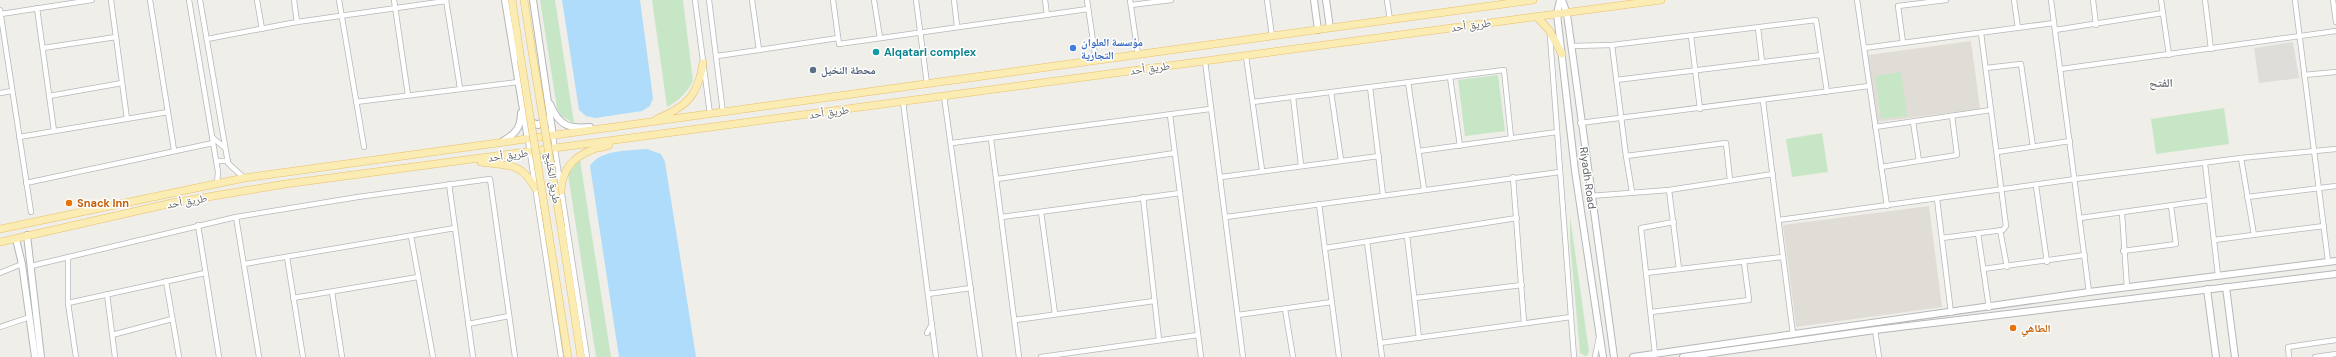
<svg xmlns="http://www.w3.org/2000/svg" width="2336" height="357" viewBox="0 0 2336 357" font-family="'DM Sans','Noto Naskh Arabic',sans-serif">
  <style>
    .industrial { fill: #dfddda }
    .education { fill: #e0ddd6 }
    .green { fill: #c7e6c6 }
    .water { fill: #aedcfa }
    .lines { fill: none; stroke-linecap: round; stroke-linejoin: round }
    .street-casing { stroke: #b5b8bb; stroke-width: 6 }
    .secondary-casing { stroke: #b4b7bb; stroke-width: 8 }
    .primary-casing { stroke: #eac067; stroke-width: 8 }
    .street { stroke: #fff; stroke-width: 4.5 }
    .secondary { stroke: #fff; stroke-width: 6 }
    .primary { stroke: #faecb3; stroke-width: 7 }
    .primary-bridge-casing { stroke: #eac067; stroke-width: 8; stroke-linecap: butt }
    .primary-bridge { stroke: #faecb3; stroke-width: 7 }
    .shop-dot { fill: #3f7fe0; stroke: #fff; stroke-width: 1.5 }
    .culture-dot { fill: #0f9aa8; stroke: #fff; stroke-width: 1.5 }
    .service-dot { fill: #5c6f8a; stroke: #fff; stroke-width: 1.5 }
    .food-dot { fill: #e8710a; stroke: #fff; stroke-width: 1.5 }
    .labels { text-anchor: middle; stroke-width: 3; stroke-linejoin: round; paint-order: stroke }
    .street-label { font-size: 11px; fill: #5f6367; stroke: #fff }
    .shop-label { font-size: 11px; font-weight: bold; fill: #366cbe; stroke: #fff; text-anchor: start }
    .culture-label { font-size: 11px; font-weight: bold; fill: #0d838f; stroke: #fff; text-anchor: start }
    .service-label { font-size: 11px; font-weight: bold; fill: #4e5e75; stroke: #fff; text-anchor: start }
    .food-label { font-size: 11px; font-weight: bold; fill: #c56008; stroke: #fff; text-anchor: start }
    .neighbourhood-label { font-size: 12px; font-weight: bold; fill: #707579; stroke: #fff }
  </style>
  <rect width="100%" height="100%" fill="#f0eee8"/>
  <path class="industrial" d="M2293,42l6,36 -40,5 -5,-35z"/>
  <g class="education">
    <path d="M1971,41l9,68 -103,13 -9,-67z"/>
    <path d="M1929,206l13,101 -146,20 -13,-102z"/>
  </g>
  <g class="green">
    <path d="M540,0h15l19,123 -13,-7 -4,-8z"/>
    <path d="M652,0h31l10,81c-7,13 -14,19 -26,26z"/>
    <path d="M1901,72l6,44 -26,3 -6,-43z"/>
    <path d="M1498,75l7,56 -40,5 -7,-56z"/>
    <path d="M2224,108l5,36 -73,10 -5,-35z"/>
    <path d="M1822,133l6,39 -36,5 -6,-38z"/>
    <path d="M580,160l31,197h-15l-28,-183z"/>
    <path d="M1570,216l19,136 -2,4h-2l-5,-3 -10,-112z"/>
  </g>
  <g class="water">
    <path d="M562,0h78l13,98 -3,8 -8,5 -47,7 -9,-2 -7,-6z"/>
    <path d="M647,149l14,5 4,8 31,195h-77l-29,-191c11,-17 38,-15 57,-17z"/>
  </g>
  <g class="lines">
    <g class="street-casing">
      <g id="street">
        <path d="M111,0l16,119"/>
        <path d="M150,0l24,150"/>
        <path d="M189,0l29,172 -1,12"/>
        <path d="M200,0l28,163 16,15"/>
        <path d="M257,0l5,29"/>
        <path d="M294,0l3,22"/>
        <path d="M339,0l25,147"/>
        <path d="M394,0l14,95"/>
        <path d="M446,0l14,88"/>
        <path d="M695,0l15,114"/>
        <path d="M709,0l14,113"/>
        <path d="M833,0l6,44 249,-35"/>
        <path d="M874,0l6,38"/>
        <path d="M916,0l11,84"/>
        <path d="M954,0l3,26"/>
        <path d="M1045,0l2,15"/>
        <path d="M1087,0l9,61"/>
        <path d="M1130,0l8,55"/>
        <path d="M1267,0l5,36"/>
        <path d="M1387,0l3,20"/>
        <path d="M1857,0l30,206"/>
        <path d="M2014,0l4,28"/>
        <path d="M2051,0l38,292"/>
        <path d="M2093,0l3,25"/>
        <path d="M2161,0l8,55"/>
        <path d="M2205,0l6,49"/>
        <path d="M2295,0l33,261"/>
        <path d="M2333,0l3,22"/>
        <path d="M1131,5l40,-5"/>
        <path d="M37,8l17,123"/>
        <path d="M0,10l31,202"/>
        <path d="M1,14l91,-14"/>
        <path d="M1758,28l4,34"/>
        <path d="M2055,30l108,-17"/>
        <path d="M1550,36l24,321"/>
        <path d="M1691,36l9,73"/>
        <path d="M207,39l90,-17 149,-21"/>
        <path d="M1903,43l-5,-37 48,-6"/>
        <path d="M1571,46l41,-1"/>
        <path d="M43,48l73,-11"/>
        <path d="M1864,48l190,-25"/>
        <path d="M759,50l79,-12"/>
        <path d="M717,56l42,-6 -7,-50"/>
        <path d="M1246,56l16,114"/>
        <path d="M1205,61l38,296"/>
        <path d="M1986,68l35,-4 12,83"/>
        <path d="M2061,69l275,-38"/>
        <path d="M2304,75l32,-3"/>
        <path d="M1450,77l10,69"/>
        <path d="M1616,80l205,-25"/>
        <path d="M1408,82l16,107"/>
        <path d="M1370,87l13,108"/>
        <path d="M1331,92l10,68"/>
        <path d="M0,93l12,-2"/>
        <path d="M49,96l73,-13"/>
        <path d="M944,96l36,261"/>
        <path d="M1293,97l8,68"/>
        <path d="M1763,101l30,233"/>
        <path d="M356,102l162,-20"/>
        <path d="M903,102l33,255"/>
        <path d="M1253,102l251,-32 7,68"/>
        <path d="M1170,115l31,242"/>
        <path d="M1913,122l6,39"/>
        <path d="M1580,123l289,-37"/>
        <path d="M1875,127l116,-17"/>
        <path d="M553,136l34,221"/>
        <path d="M19,137l149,-25"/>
        <path d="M213,138l12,10"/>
        <path d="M991,139l28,218"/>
        <path d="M528,140l33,217"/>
        <path d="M952,143l258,-34"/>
        <path d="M1419,151l138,-19"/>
        <path d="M1997,152l73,-11"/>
        <path d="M1626,156l-14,-111 204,-25 11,72"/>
        <path d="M2241,158l13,77"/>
        <path d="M216,161h12"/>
        <path d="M536,163l7,-4 8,1"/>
        <path d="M2205,164l13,111"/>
        <path d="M1881,167l76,-12 -5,-39"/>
        <path d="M1221,177l158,-21"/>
        <path d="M1513,177l11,146"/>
        <path d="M997,179l178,-26"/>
        <path d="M26,183l187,-40"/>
        <path d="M449,184l24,173"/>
        <path d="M2036,186l11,76"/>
        <path d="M1669,190l10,79"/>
        <path d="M1632,192l-6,-36 100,-13 4,37"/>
        <path d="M1590,196l79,-6 104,-16"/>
        <path d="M1143,197l16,143"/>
        <path d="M2247,197l89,-11"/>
        <path d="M1937,199l14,114"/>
        <path d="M1319,204l20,153"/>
        <path d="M1041,212l14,102"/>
        <path d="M2122,213l5,74"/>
        <path d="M236,217l23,140"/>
        <path d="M1002,217l178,-24"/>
        <path d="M1226,217l334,-45"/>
        <path d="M2080,218l129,-18"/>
        <path d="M1779,220l296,-41 166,-21 95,-9"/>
        <path d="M198,225l21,132"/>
        <path d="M2000,230l7,37"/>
        <path d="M1978,233l11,75"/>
        <path d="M411,236l22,121"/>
        <path d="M1407,236l12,102"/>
        <path d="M1942,238l61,-8 3,-4 -25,-193"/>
        <path d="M2214,240l110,-14"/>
        <path d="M1367,242l15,115"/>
        <path d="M1325,248l192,-30"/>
        <path d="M2123,251l53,-7 -5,-38"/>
        <path d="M68,257v46l8,54"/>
        <path d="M287,257l16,100"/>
        <path d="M244,264l211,-36"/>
        <path d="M31,266l205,-49 122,-20 132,-18 25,178"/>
        <path d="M1983,269l102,-14"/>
        <path d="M0,273l22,-9"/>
        <path d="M1646,273l-5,-45 33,-6"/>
        <path d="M166,281l13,76"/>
        <path d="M332,292l10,65"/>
        <path d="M107,294l8,63"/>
        <path d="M928,294l43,-6"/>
        <path d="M293,298l125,-21"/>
        <path d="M1415,298l107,-13"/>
        <path d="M68,303l137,-30"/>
        <path d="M1285,309l8,48"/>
        <path d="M1651,312l98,-12 -5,-38"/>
        <path d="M1238,315l94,-13"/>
        <path d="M1015,320l139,-19"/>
        <path d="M468,324l41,-8"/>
        <path d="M0,327l30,-10"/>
        <path d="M1875,330l4,27"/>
        <path d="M927,333l5,-9"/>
        <path d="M112,335l60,-16"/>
        <path d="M1380,343l191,-26"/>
        <path d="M1655,354l-9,-81 137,-16"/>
        <path d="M1041,357l157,-22"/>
        <path d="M1595,357l4,-20"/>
        <path d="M2289,357l-1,-10 48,-7"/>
        <path d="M2315,357l21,-3"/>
      </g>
    </g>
    <g class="secondary-casing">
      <g id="secondary">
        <path d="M505,0l23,140"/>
        <path d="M533,0l20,136"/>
        <path d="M1314,0l4,30"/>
        <path d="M1326,0l4,28"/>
        <path d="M1560,0l-3,14 18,157 28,186"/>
        <path d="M1562,0l5,14 47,343"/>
        <path d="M550,104c9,21 17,25 40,23"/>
        <path d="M529,121l9,4 8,-6"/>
        <path d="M503,141c12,-7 18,-13 18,-28"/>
        <path d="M27,235l14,122"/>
        <path d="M16,239l6,25 13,93"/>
        <path d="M2226,287l9,70"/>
        <path d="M2207,289l9,68"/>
        <path d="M1633,357l456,-65 247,-31"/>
        <path d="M1683,357l192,-27 461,-56"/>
      </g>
    </g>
    <g class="primary-casing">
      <g id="primary">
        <path d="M512,0l9,60"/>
        <path d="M524,0l9,58"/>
        <path d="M1537,17l12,13 13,24"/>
        <path d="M657,119c31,-13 41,-24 46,-56"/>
        <path d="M481,162c25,4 40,-1 54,26"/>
        <path d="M561,191c1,-22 12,-34 33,-42 5,-2 10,-1 15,-4"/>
        <path d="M561,227l20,130"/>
        <path d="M0,229l244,-51 1289,-178"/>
        <path d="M548,229l20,128"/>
        <path d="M0,242l172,-39 113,-19 1376,-184"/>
      </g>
    </g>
    <use href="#street" class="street"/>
    <use href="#secondary" class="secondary"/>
    <use href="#primary" class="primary"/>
    <g class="primary-bridge-casing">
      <g id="primary-bridge">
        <path d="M533,58l28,169"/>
        <path d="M521,60l27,169"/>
      </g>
    </g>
    <use href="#primary-bridge" class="primary-bridge"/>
  </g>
  <circle class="shop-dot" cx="1073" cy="48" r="4"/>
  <circle class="culture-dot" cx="876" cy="52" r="4"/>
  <circle class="service-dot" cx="813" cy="70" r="4"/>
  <g class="food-dot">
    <circle cx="69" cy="203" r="4"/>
    <circle cx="2013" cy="328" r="4"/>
  </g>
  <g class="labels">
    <g class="street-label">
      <text transform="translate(1471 25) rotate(-8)" y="4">طريق أحد</text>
      <text transform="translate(1150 68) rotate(-8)" y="4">طريق أحد</text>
      <text transform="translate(829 112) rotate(-8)" y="4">طريق أحد</text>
      <text transform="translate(508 155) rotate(-8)" y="4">طريق أحد</text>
      <text transform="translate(553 178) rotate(81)" y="4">طريق الخليج</text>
      <text transform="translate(1588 178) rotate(82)" y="4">Riyadh Road</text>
      <text transform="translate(187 201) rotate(-10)" y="4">طريق أحد</text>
    </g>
    <g class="shop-label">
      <text x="1081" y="46">مؤسسة العلوان<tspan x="1081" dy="13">التجارية</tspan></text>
    </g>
    <g class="culture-label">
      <text x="884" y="56">Alqatari complex</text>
    </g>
    <g class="service-label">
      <text x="821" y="74">محطة النخيل</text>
    </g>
    <g class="food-label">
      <text x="77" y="207">Snack Inn</text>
      <text x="2021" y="332">الطاهي</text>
    </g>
    <g class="neighbourhood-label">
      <text x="2161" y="87">الفتح</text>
    </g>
  </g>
</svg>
